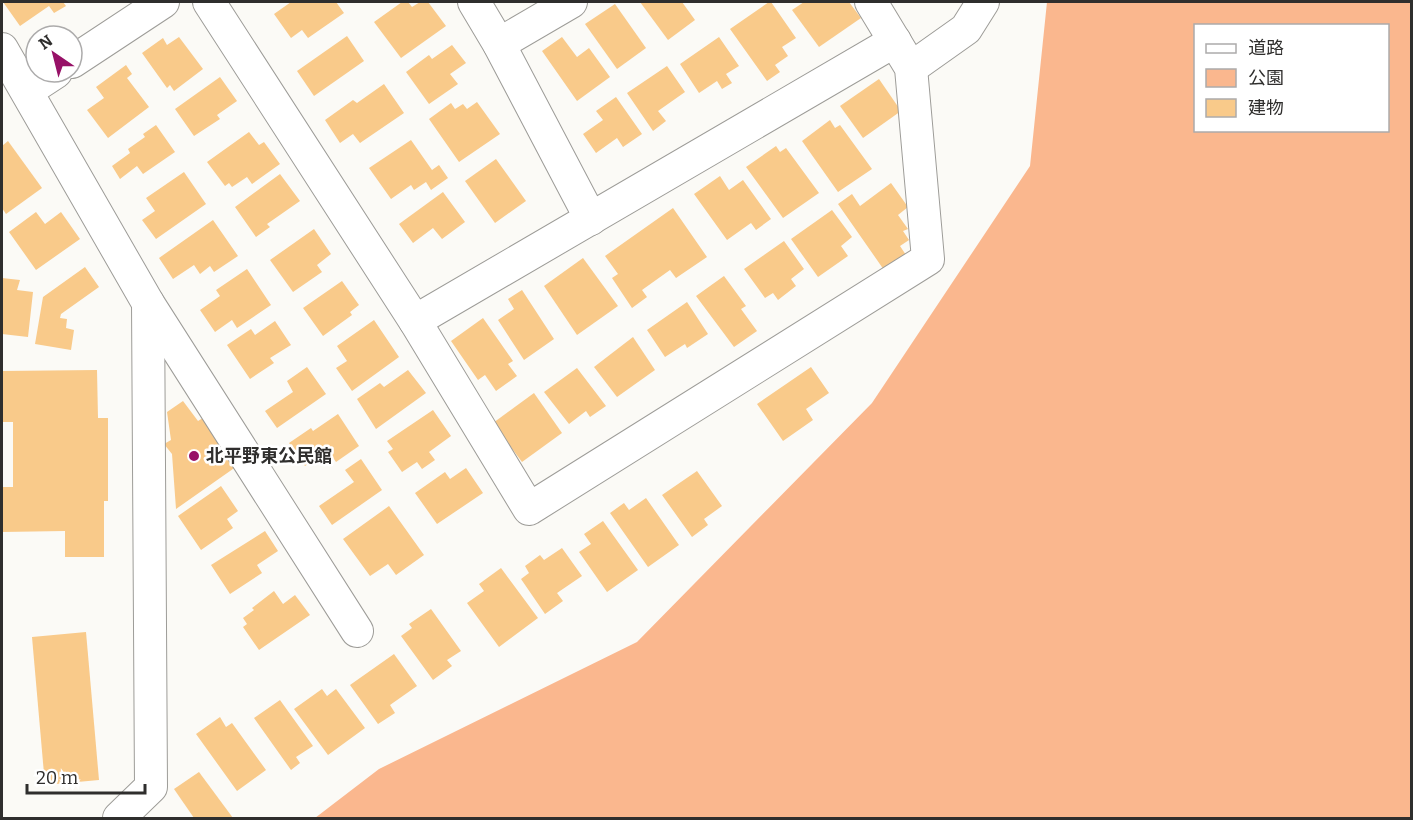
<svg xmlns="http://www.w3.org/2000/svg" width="1413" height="820" viewBox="0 0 1413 820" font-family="Bitter,'Noto Sans JP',serif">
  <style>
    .green { fill: #fab78e; fill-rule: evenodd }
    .building { fill: #f9ca8a }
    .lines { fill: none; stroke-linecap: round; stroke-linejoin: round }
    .minor-casing { stroke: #9d9c98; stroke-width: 34 }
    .minor { stroke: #fff; stroke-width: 32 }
    .poi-dot { fill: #971167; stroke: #fff; stroke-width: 2 }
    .labels { text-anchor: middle; stroke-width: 5; stroke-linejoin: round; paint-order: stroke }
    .poi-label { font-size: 18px; font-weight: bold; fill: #2f2e2d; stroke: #fff; text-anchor: start }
  </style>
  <rect width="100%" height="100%" fill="#fbfaf6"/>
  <path class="green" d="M1047,2h364v816h-1096l64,-49 258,-127 235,-239 158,-237zM1196,26h192v104h-192z"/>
  <g class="building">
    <path d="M3,2h60l3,4 -12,7 -5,-7 -29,20z"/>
    <path d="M291,2h45l8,11 -36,25 -6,-8 -11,8 -17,-24z"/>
    <path d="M402,2h6l4,5 8,-5h8l18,24 -45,32 -27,-36z"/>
    <path d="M640,2h42l13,18 -27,20z"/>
    <path d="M769,2h2l25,36 -14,9 6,9 -13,9 5,7 -13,9 -37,-52z"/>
    <path d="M804,2h45l12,16 -42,29 -27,-37z"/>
    <path d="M615,4l31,44 -29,21 -32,-45z"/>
    <path d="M347,36l17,25 -50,35 -17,-25z"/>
    <path d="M179,37l24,32 -29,22 -4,-6 -3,3 -25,-35 21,-15 4,7z"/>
    <path d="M562,37l15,20 12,-9 21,29 -33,24 -35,-50z"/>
    <path d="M719,37l20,29 -13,8 6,9 -10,6 -5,-8 -18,12 -19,-29z"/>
    <path d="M452,45l14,18 -16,11 8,10 -29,20 -23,-32 23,-17 3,4z"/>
    <path d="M126,65l6,9 -5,4 22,29 -41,31 -21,-28 17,-12 -8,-11z"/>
    <path d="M667,66l18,26 -27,19 8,10 -13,10 -26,-38z"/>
    <path d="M220,77l17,24 -20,14 3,4 -26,17 -19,-27z"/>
    <path d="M879,79l22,32 -38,27 -23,-32z"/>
    <path d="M384,84l20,29 -44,30 -7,-9 -13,9 -15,-23 28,-20 4,3z"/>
    <path d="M616,97l26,37 -19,13 -6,-9 -21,15 -13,-19 20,-14 -7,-9z"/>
    <path d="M477,102l23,32 -41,28 -30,-43 22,-16 4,6 8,-5 4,5z"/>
    <path d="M830,120l5,8 5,-3 32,44 -34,23 -36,-51z"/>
    <path d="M156,125l19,27 -32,22 -6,-8 -17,13 -8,-13 18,-13 -2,-4 17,-12 -2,-3z"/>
    <path d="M249,132l10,13 5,-3 16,22 -28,20 -5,-7 -15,10 -3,-4 -4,3 -18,-24z"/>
    <path d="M411,140l21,30 7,-5 9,13 -17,12 -5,-8 -12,8 -3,-5 -20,14 -22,-31z"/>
    <path d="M8,141l34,47 -36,26 -4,-6v-62z"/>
    <path d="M776,146l4,6 6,-4 33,45 -36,25 -37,-51z"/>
    <path d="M496,159l30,42 -31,22 -30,-42z"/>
    <path d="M184,172l22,32 -50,35 -14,-19 13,-9 -9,-13z"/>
    <path d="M280,174l20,27 -33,23 3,3 -14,10 -21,-30z"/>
    <path d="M720,176l9,14 14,-10 28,39 -15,11 -5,-7 -24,17 -33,-46z"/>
    <path d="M891,183l17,24 -10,8 10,14 -5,2 6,9 -9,6 6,9 -22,15 -46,-66 14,-10 8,12z"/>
    <path d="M443,192l22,30 -23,17 -9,-11 -20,15 -14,-19z"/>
    <path d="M673,208l34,49 -31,21 -6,-8 -28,20 5,7 -15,11 -20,-30 6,-4 -13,-18z"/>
    <path d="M832,210l20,27 -11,9 7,10 -30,21 -27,-38z"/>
    <path d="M36,212l9,12 16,-12 19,27 -44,31 -27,-38z"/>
    <path d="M213,220l25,36 -24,16 -4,-6 -10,8 -6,-9 -21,14 -14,-21z"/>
    <path d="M314,229l17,25 -14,11 5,7 -29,20 -23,-32z"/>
    <path d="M784,241l20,28 -13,10 5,7 -18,14 -5,-7 -8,5 -21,-29z"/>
    <path d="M583,258l35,48 -41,29 -33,-49z"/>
    <path d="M85,267l14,20 -38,27 -1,4 7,1 -1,9 8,2 -3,20 -36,-6 8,-47z"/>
    <path d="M247,269l24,36 -34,23 -5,-8 -17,12 -15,-22 20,-14 -4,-6z"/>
    <path d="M724,276l22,30 -5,3 16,22 -23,16 -38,-51z"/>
    <path d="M2,278l18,2 -3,10 16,2 -5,45 -26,-3z"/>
    <path d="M342,281l17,24 -9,7 2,3 -29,21 -20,-28z"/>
    <path d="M522,290l32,49 -30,21 -26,-40 16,-11 -6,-10z"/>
    <path d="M687,302l21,32 -21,14 -2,-4 -20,13 -18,-27z"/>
    <path d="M483,318l30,43 -5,3 9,12 -21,15 -11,-16 -7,5 -27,-39z"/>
    <path d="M374,320l25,37 -47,34 -16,-23 11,-7 -10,-15z"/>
    <path d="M275,321l16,24 -21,13 4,5 -24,16 -23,-34 24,-16 4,6z"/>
    <path d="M633,337l22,33 -38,27 -23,-30z"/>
    <path d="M307,367l19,27 -49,34 -12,-17 28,-19 -6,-11z"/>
    <path d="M811,367l18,26 -23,16 7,11 -30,21 -26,-37z"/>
    <path d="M577,368l29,38 -16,11 -4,-6 -17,13 -25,-32z"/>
    <path d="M97,370l1,48h10v83h-4v56h-39v-26l-63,1v-45h11v-65h-11v-51z"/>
    <path d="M408,370l18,23 -50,36 -19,-30 23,-16 4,4z"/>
    <path d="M534,393l28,40 -40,29 -29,-39z"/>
    <path d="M183,401l15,20 8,-5 34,48 -64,45 -4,-55 -8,-10 7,-4 -4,-28z"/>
    <path d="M433,410l18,26 -22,16 6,8 -13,9 -5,-7 -15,10 -14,-20 5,-3 -6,-8z"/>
    <path d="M338,414l21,32 -23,16 -8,-12 -23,16 -16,-23 22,-15 2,3z"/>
    <path d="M361,459l21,31 -50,35 -13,-19 35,-24 -9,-12z"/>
    <path d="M466,468l17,25 -46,31 -22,-31 30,-21 5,7z"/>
    <path d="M697,471l25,35 -18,13 4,6 -16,12 -30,-42z"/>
    <path d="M221,486l17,25 -11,8 6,9 -32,22 -23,-34z"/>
    <path d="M646,498l33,47 -31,22 -38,-54 14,-10 5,7z"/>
    <path d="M389,506l35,49 -28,20 -8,-11 -18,12 -27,-37z"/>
    <path d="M603,521l35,49 -31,22 -28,-40 12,-8 -7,-10z"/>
    <path d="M265,531l13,20 -21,14 5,8 -32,21 -19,-29z"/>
    <path d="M562,548l20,28 -25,17 6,8 -18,13 -24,-35 8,-6 -4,-7 15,-11 4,5z"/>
    <path d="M501,568l37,50 -39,29 -32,-44 17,-12 -5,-7z"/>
    <path d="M274,591l9,13 12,-9 15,20 -51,35 -16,-23 4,-3 -4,-6 11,-8 -2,-2z"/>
    <path d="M431,609l30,42 -14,9 5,6 -19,14 -32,-44 11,-8 -3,-4z"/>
    <path d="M86,632l13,148 -54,5 -13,-148z"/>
    <path d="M394,654l23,32 -27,19 5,8 -17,11 -28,-39z"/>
    <path d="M322,689l5,7 9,-7 29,39 -37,27 -34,-46z"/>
    <path d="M280,700l33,46 -17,11 4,6 -9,7 -37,-52z"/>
    <path d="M220,717l6,10 6,-4 34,47 -29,21 -41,-57z"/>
    <path d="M199,772l34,46h-39l-20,-29z"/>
  </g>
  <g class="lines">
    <g class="minor-casing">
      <g id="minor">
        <path d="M209,2l206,319 114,188 399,-250 -17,-191 -40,-66"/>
        <path d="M474,2l25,42 92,175"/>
        <path d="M499,44l72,-42"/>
        <path d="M2,49l146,254 3,484 -32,31"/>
        <path d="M72,62l91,-60"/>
        <path d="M911,68l55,-39 17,-27"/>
        <path d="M27,91l29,-19"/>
        <path d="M148,303l209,328"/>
        <path d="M415,321l480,-280"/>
      </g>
    </g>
    <use href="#minor" class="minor"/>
  </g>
  <circle class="poi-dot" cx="194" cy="456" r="6"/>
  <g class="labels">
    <g class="poi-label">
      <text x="206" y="462">北平野東公民館</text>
    </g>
  </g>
  <rect width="1413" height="820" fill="none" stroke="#2f2e2d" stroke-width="6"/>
  <rect x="1194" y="24" width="195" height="108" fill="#ffffff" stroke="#acabab" stroke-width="1.5"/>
  <rect x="1206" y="44" width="30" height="9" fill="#ffffff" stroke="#acabab" stroke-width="1.5"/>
  <text x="1248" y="54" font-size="18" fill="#2f2e2d">道路</text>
  <rect x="1206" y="69" width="30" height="18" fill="#fab78e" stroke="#acabab" stroke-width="1.5"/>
  <text x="1248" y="84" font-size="18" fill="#2f2e2d">公園</text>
  <rect x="1206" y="99" width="30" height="18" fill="#f9ca8a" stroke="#acabab" stroke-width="1.5"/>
  <text x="1248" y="114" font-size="18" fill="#2f2e2d">建物</text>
  <g transform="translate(54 54) rotate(325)"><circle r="28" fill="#ffffff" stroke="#acabab" stroke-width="1.5"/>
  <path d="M0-4.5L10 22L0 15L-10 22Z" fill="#971167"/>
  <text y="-9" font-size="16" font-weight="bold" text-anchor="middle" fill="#2f2e2d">N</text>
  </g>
  <path d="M27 784v9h118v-9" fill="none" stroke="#2f2e2d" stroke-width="3"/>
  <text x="36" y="784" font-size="18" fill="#2f2e2d" stroke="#ffffff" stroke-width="4.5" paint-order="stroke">20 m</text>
</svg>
